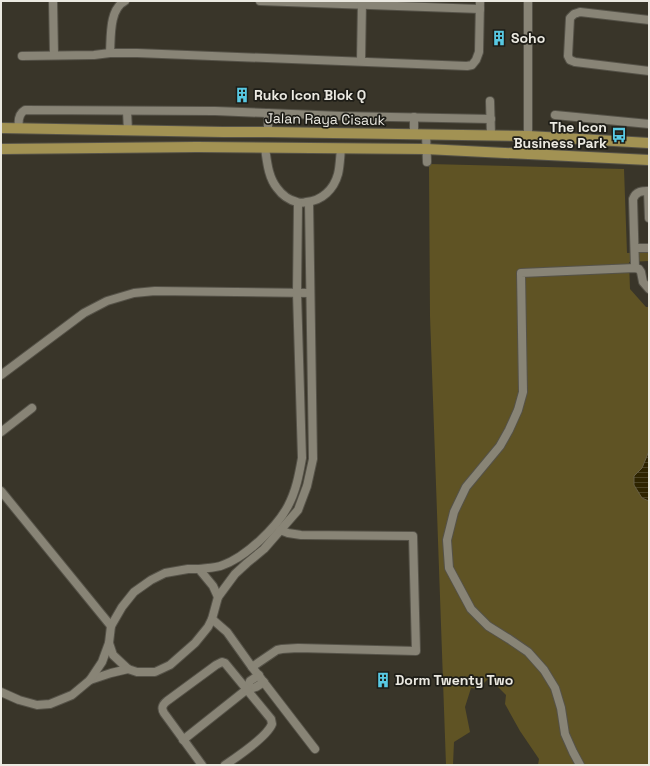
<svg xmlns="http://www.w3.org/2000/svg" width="650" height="766" viewBox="0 0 650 766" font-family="'Space Grotesk',sans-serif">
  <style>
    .grass { fill: #5f5324 }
    .water { fill: url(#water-rules); stroke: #675f44 }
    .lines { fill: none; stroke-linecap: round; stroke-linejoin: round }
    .minor-casing { stroke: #555248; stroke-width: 10 }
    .major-casing { stroke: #555248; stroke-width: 12 }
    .minor { stroke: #888476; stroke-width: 8 }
    .major { stroke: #a29253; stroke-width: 10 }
    .labels { text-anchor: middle; stroke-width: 3.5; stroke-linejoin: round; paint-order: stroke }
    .poi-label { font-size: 14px; font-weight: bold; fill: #ebe9e1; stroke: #1e1d17; text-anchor: start }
    .street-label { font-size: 14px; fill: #ebe9e1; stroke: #1e1d17 }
  </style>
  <defs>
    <pattern id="water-rules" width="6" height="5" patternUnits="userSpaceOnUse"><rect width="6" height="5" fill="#2e2400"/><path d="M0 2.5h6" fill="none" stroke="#4c4425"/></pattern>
  </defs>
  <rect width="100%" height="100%" fill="#393529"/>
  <path class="grass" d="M429,164l195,5 3,84 22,-1v9l-20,1 1,27 16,18h3v458h-111l1,-6 -19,-28 -15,-27 1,-9 -17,-17 -11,11 -7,-1 -6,19 5,25 -16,10 -1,23h-7l-16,-449z"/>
  <path class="water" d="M649,451v50l-7,-3 -8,-13v-9l8,-8z"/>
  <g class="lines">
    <g class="minor-casing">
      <g id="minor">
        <path d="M53,1l1,54"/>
        <path d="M260,1l220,8"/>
        <path d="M528,1v135"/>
        <path d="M649,20l-69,-8 -6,2 -4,4 -2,38 2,4 5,2 74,9"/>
        <path d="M110,53c1,-16 -1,-44 15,-52"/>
        <path d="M22,56l72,-1 16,-2h27l330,13 5,-1 4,-5 3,-8 1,-51"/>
        <path d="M361,61l1,-60"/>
        <path d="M490,101l1,34"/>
        <path d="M127,111l1,20"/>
        <path d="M555,115l94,9"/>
        <path d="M19,128c-1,-7 -1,-14 6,-18l190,1 126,5 150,3"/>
        <path d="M268,132v-19"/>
        <path d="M426,134l1,28"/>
        <path d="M414,135v-18"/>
        <path d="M265,148c2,13 3,29 12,40 5,7 12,12 20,14 3,1 6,1 9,0 16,-1 28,-13 32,-28 2,-8 2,-17 3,-25"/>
        <path d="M648,191l1,27"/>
        <path d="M635,248h14"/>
        <path d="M635,268l-2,-69c3,-8 9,-8 16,-8"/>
        <path d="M1,375l83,-62 23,-12 27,-8 21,-2 155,2"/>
        <path d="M1,432l31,-24"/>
        <path d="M1,491l110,135"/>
        <path d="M188,569h11l14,17 5,11 -6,22 -4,8 -13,16 -25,22 -15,7h-18l-9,-3 -15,-14 -4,-12 2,-17 11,-19 12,-15 17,-12 14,-7z"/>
        <path d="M199,569c7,-1 17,-1 24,-4 23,-8 54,-38 65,-59 8,-15 11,-31 14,-48l-5,-165 1,-90"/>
        <path d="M218,597l17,-23 12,-11 17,-14 34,-39 9,-24 6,-27 -4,-257"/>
        <path d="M212,619l15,13 25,35 63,82"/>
        <path d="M252,667l25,-17 5,-1 16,-1 118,3 -3,-115 -112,-1 -13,-2 -8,-3"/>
        <path d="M90,680l21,-7 17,-4"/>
        <path d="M246,690l10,-3 8,-5"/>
        <path d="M1,692l18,8 18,5 13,-1 22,-9 18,-15 12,-18 7,-19"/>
        <path d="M183,740l63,-50 4,-9 9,-6"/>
        <path d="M202,765l-38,-52c-3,-5 -2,-8 3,-12l49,-36 6,-3 3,1 46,56 1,5c-5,13 -35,33 -47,41"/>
        <path d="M580,765l-7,-13 -8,-18 -4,-26 -6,-20 -11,-18 -16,-18 -19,-13 -21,-13 -17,-17 -22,-41 -2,-28 7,-28 12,-25 34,-41 9,-16 9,-20 5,-18 -2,-119 114,-5 4,1 2,3 2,10 6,7"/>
      </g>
    </g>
    <g class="major-casing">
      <g id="major">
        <path d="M1,128l222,4h45l260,4 121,7"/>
        <path d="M1,149l196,-2 229,2 223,11"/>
      </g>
    </g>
    <use href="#minor" class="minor"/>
    <use href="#major" class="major"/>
  </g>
  <defs>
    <g id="building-bare" transform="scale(1.2)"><path d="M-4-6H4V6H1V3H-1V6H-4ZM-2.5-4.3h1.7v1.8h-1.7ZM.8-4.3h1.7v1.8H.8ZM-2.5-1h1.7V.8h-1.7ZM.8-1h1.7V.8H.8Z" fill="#58c9e3" stroke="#1e1d17" stroke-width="2.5" paint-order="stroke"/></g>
    <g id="bus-bare" transform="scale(1.2)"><path d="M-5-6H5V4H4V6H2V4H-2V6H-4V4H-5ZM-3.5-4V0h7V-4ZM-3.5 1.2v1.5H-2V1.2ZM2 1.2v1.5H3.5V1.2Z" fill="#58c9e3" stroke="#1e1d17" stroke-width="2.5" paint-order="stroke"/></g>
  </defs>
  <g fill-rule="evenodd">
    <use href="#building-bare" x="499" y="38"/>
    <use href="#building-bare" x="242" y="95"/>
    <use href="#bus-bare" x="619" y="135"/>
    <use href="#building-bare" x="383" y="680"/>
  </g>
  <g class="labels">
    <g class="poi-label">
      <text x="511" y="43">Soho</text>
      <text x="254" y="100">Ruko Icon Blok Q</text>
      <text x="607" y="132" text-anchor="end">The Icon<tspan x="607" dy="16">Business Park</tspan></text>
      <text x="395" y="685">Dorm Twenty Two</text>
    </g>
    <g class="street-label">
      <text transform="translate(325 119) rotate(1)" y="5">Jalan Raya Cisauk</text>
    </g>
  </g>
  <rect width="650" height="766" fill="none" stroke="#ebe9e1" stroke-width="4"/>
</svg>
